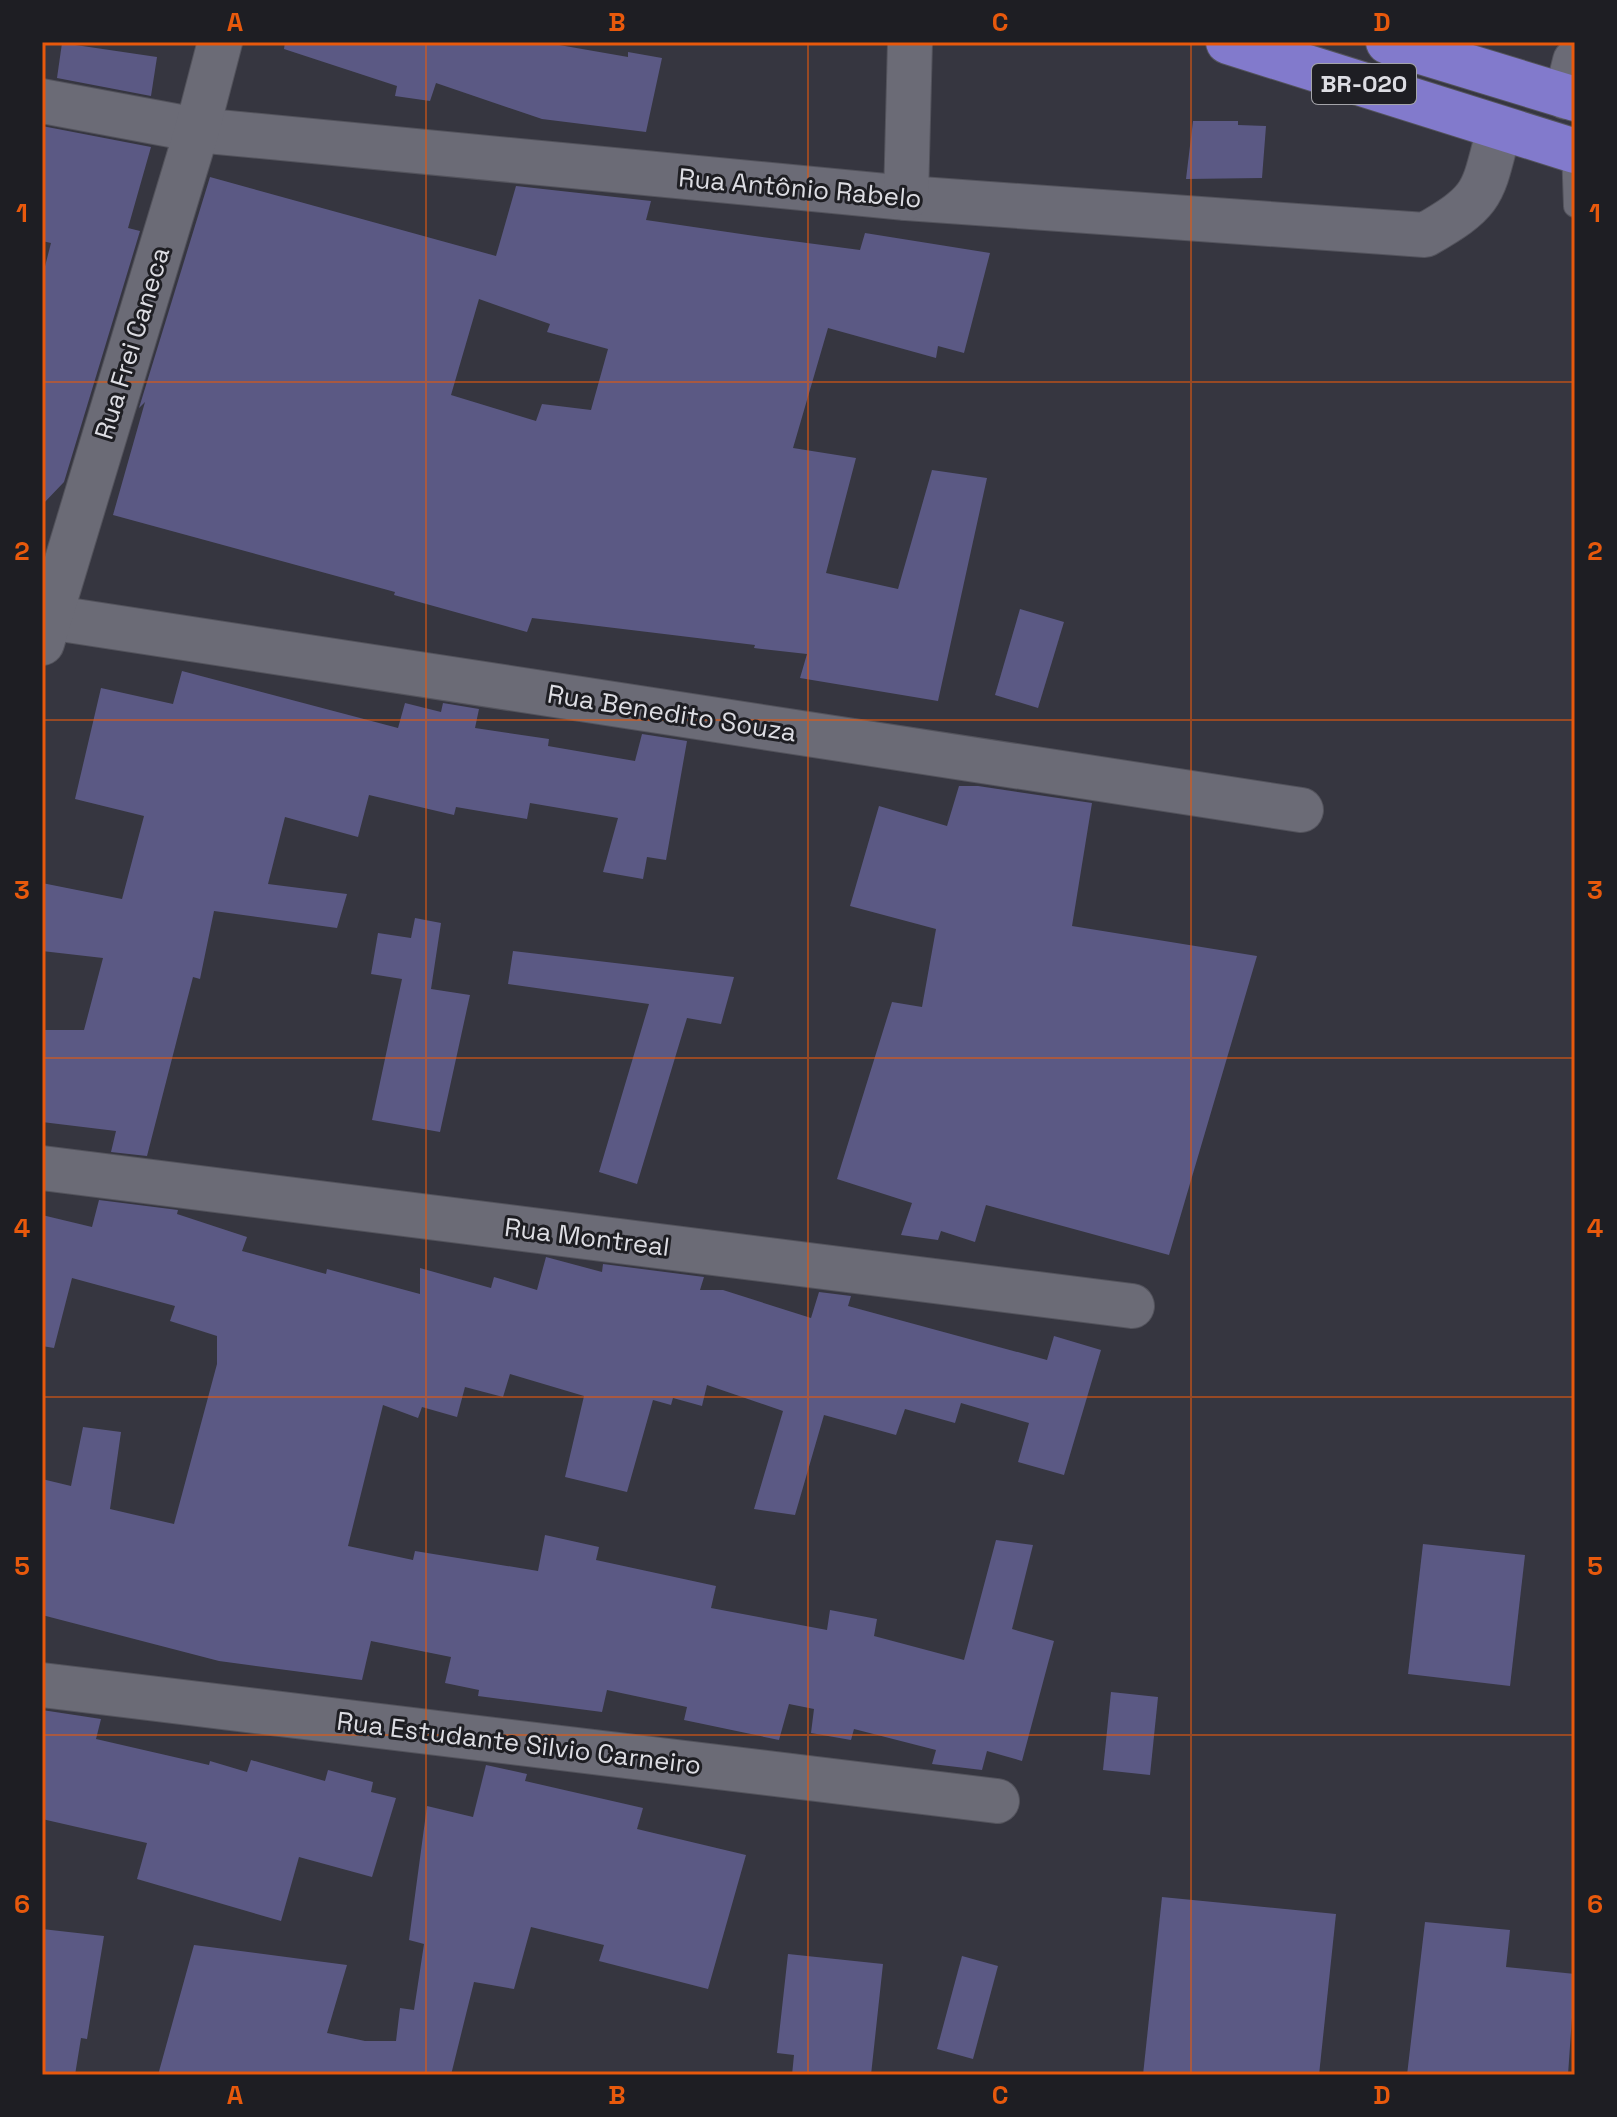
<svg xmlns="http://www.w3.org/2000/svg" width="1617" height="2117" viewBox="0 0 1617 2117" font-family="'Space Grotesk',sans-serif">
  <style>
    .building { fill: #5b5984; fill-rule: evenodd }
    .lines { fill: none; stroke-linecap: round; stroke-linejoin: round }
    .service-casing { stroke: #53535c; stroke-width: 24 }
    .minor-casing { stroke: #53535c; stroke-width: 46 }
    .trunk-casing { stroke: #53535c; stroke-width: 46 }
    .service { stroke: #6b6b76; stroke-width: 22 }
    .minor { stroke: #6b6b76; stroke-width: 44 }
    .trunk { stroke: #827acc; stroke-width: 44 }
    .grid { fill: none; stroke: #e8590c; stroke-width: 2; stroke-opacity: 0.55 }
    .labels { text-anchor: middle; stroke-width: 6; stroke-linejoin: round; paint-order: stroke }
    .shield { fill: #1e1e23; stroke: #a4a4a9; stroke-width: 2 }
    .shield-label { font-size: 24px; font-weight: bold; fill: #dddde3 }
    .street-label { font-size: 26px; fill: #dddde3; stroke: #1e1e23 }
    .neatline { fill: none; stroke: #e8590c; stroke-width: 3 }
    .grid-label { font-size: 26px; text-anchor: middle; font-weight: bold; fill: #e8590c }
  </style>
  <rect width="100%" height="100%" fill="#363640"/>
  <g class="building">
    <path d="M285,42h257l86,15v-5l34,6 -16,74 -104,-13 -106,-36 -6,18 -35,-5 2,-10 -113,-37z"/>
    <path d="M62,43l95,14 -6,39 -94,-18z"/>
    <path d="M1193,121h45v4l28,1 -4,52 -76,1z"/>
    <path d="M42,126l109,21 -23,81 12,3 -76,251 -22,23v-227l9,-35 -9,-2z"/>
    <path d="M210,177l286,79 20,-70 135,15 -5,19 102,15 112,15 5,-17 125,20 -26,100 -26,-7 -2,12 -108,-30 -35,120 63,10 -30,115 72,16 34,-119 55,8 -49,223 -138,-23 7,-24 -53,-6 1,-3 -223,-27 -5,14 -133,-37 1,-3 -282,-77 32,-113 -6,6zM479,299l71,25 -3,8 61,17 -17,61 -49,-6 -6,17 -85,-26z"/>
    <path d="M1020,609l44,13 -26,86 -43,-13z"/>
    <path d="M182,671l216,57 7,-25 36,9 2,-9 36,6 -4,19 74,11 -1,7 87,15 7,-27 45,7 -21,119 -19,-3 -4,22 -40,-7 15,-54 -88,-15 -3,16 -71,-12 -2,8 -85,-20 -11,42 -73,-20 -17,67 79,10 -10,34 -123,-17 -14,68 -7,-2 -46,179 -36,-4 5,-21 -74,-9v-92h42l19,-72 -61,-7v-68l80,16 22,-83 -69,-17 26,-111 72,16z"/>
    <path d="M959,786h19l114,17 -20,123 185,30 -88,299 -183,-50 -11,37 -34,-11 -3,9 -37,-5 11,-32 -75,-24 55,-177 30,5 14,-78 -86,-23 29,-100 68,20z"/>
    <path d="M415,918l26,5 -10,66 39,6 -30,137 -68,-12 30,-141 -31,-5 7,-41 33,5z"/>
    <path d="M513,951l221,26 -13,47 -34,-6 -50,166 -38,-12 50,-168 -141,-20z"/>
    <path d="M99,1200l79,10 -1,4 70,23 -5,14 84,23 1,-5 93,25v-26l71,20 3,-11 43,13 9,-33 56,15 1,-8 101,13 -4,13h23l88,28 8,-26 32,4 -3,10 199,54 7,-24 47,14 -37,125 -46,-13 11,-39 -68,-20 -6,20 -50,-14 -9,26 -72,-20 -29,100 -41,-6 29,-98 -76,-26 -5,21 -29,-8 -2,7 -18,-5 -26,92 -62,-15 19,-81 -74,-22 -7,23 -38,-10 -8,30 -35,-10 -4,11 -35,-13 -35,141 65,14 2,-9 123,20 7,-36 54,12 -3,13 120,26 -5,22 116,22 3,-20 47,9 -3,17 90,24 32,-120 37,5 -21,84 42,12 -32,120 -35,-10 -5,19 -50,-6 4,-14 -82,-21 -3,11 -40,-7 3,-24 -25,-5 -10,36 -95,-20 3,-13 -80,-17 -5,22 -124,-16 1,-6 -34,-7 6,-26 -80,-16 -9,39 -143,-19 -177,-46v-136l29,7 12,-59 38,5 -11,77 64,15 43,-160v-28l-47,-15 5,-15 -103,-28 -18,70 -12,-2v-131l50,12z"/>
    <path d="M1423,1544l102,11 -15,131 -102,-12z"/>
    <path d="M1111,1692l47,5 -8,78 -47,-5z"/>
    <path d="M42,1710l59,9 -5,20 113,26 1,-4 37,11 4,-12 74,21 3,-11 45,12 -2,10 25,6 -24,79 -73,-20 -18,64 -144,-42 10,-36 -105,-24z"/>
    <path d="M486,1765l41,9 -2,7 118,27 -6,21 109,26 -38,134 -109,-28 5,-16 -73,-18 -17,62 -40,-7 -23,93h-293l36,-130 153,20 -20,68 38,8h31l4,-33 14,2 10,-66 -15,-4 18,-134 46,11z"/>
    <path d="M1162,1897l174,17 -17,161h-176z"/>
    <path d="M1425,1922l85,8 -4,37 69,7 -7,101h-161z"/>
    <path d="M42,1929l62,7 -17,103 -6,-1 -6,37h-33z"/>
    <path d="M788,1954l95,10 -12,111h-79l2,-20 -17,-2z"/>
    <path d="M962,1956l36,10 -25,93 -36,-10z"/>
  </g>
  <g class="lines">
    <g class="service-casing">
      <path id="service" d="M1573,150l2,56"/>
    </g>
    <g class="minor-casing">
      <g id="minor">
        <path d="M1566,97l9,-36"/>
        <path d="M42,101l155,29 709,68 519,37c61,-35 57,-41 74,-106"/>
        <path d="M906,198l4,-156"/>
        <path d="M42,616l1259,194"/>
        <path d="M42,643l155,-513 23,-88"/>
        <path d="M42,1168l1090,138"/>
        <path d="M42,1685l955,116"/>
      </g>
    </g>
    <g class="trunk-casing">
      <g id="trunk">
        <path d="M1228,42l347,109"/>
        <path d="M1388,42l187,57"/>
      </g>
    </g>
    <use href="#service" class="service"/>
    <use href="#minor" class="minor"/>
    <use href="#trunk" class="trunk"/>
  </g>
  <path class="grid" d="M426,42v2033M808,42v2033M1191,42v2033M42,382h1533M42,720h1533M42,1058h1533M42,1397h1533M42,1735h1533"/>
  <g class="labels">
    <rect class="shield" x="1312" y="64" width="104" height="40" rx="6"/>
    <g class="shield-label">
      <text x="1364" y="92">BR-020</text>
    </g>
    <g class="street-label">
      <text transform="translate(800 188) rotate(5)" y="9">Rua Antônio Rabelo</text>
      <text transform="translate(132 343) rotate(-73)" y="9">Rua Frei Caneca</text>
      <text transform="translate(672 713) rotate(9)" y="9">Rua Benedito Souza</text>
      <text transform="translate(587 1237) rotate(7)" y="9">Rua Montreal</text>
      <text transform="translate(519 1743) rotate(7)" y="9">Rua Estudante Silvio Carneiro</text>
    </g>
  </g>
  <rect width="1617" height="2117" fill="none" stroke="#1e1e23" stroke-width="88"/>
  <rect x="44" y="44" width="1529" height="2029" class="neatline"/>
  <g class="grid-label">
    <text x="235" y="31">A</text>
    <text x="617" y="31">B</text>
    <text x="1000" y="31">C</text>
    <text x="1382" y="31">D</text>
    <text x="22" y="222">1</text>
    <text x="1595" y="222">1</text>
    <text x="22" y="560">2</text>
    <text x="1595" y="560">2</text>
    <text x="22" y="899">3</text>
    <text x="1595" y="899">3</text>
    <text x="22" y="1237">4</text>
    <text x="1595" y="1237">4</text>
    <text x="22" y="1575">5</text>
    <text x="1595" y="1575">5</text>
    <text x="22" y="1913">6</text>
    <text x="1595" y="1913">6</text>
    <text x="235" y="2104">A</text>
    <text x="617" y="2104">B</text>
    <text x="1000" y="2104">C</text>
    <text x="1382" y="2104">D</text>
  </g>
</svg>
